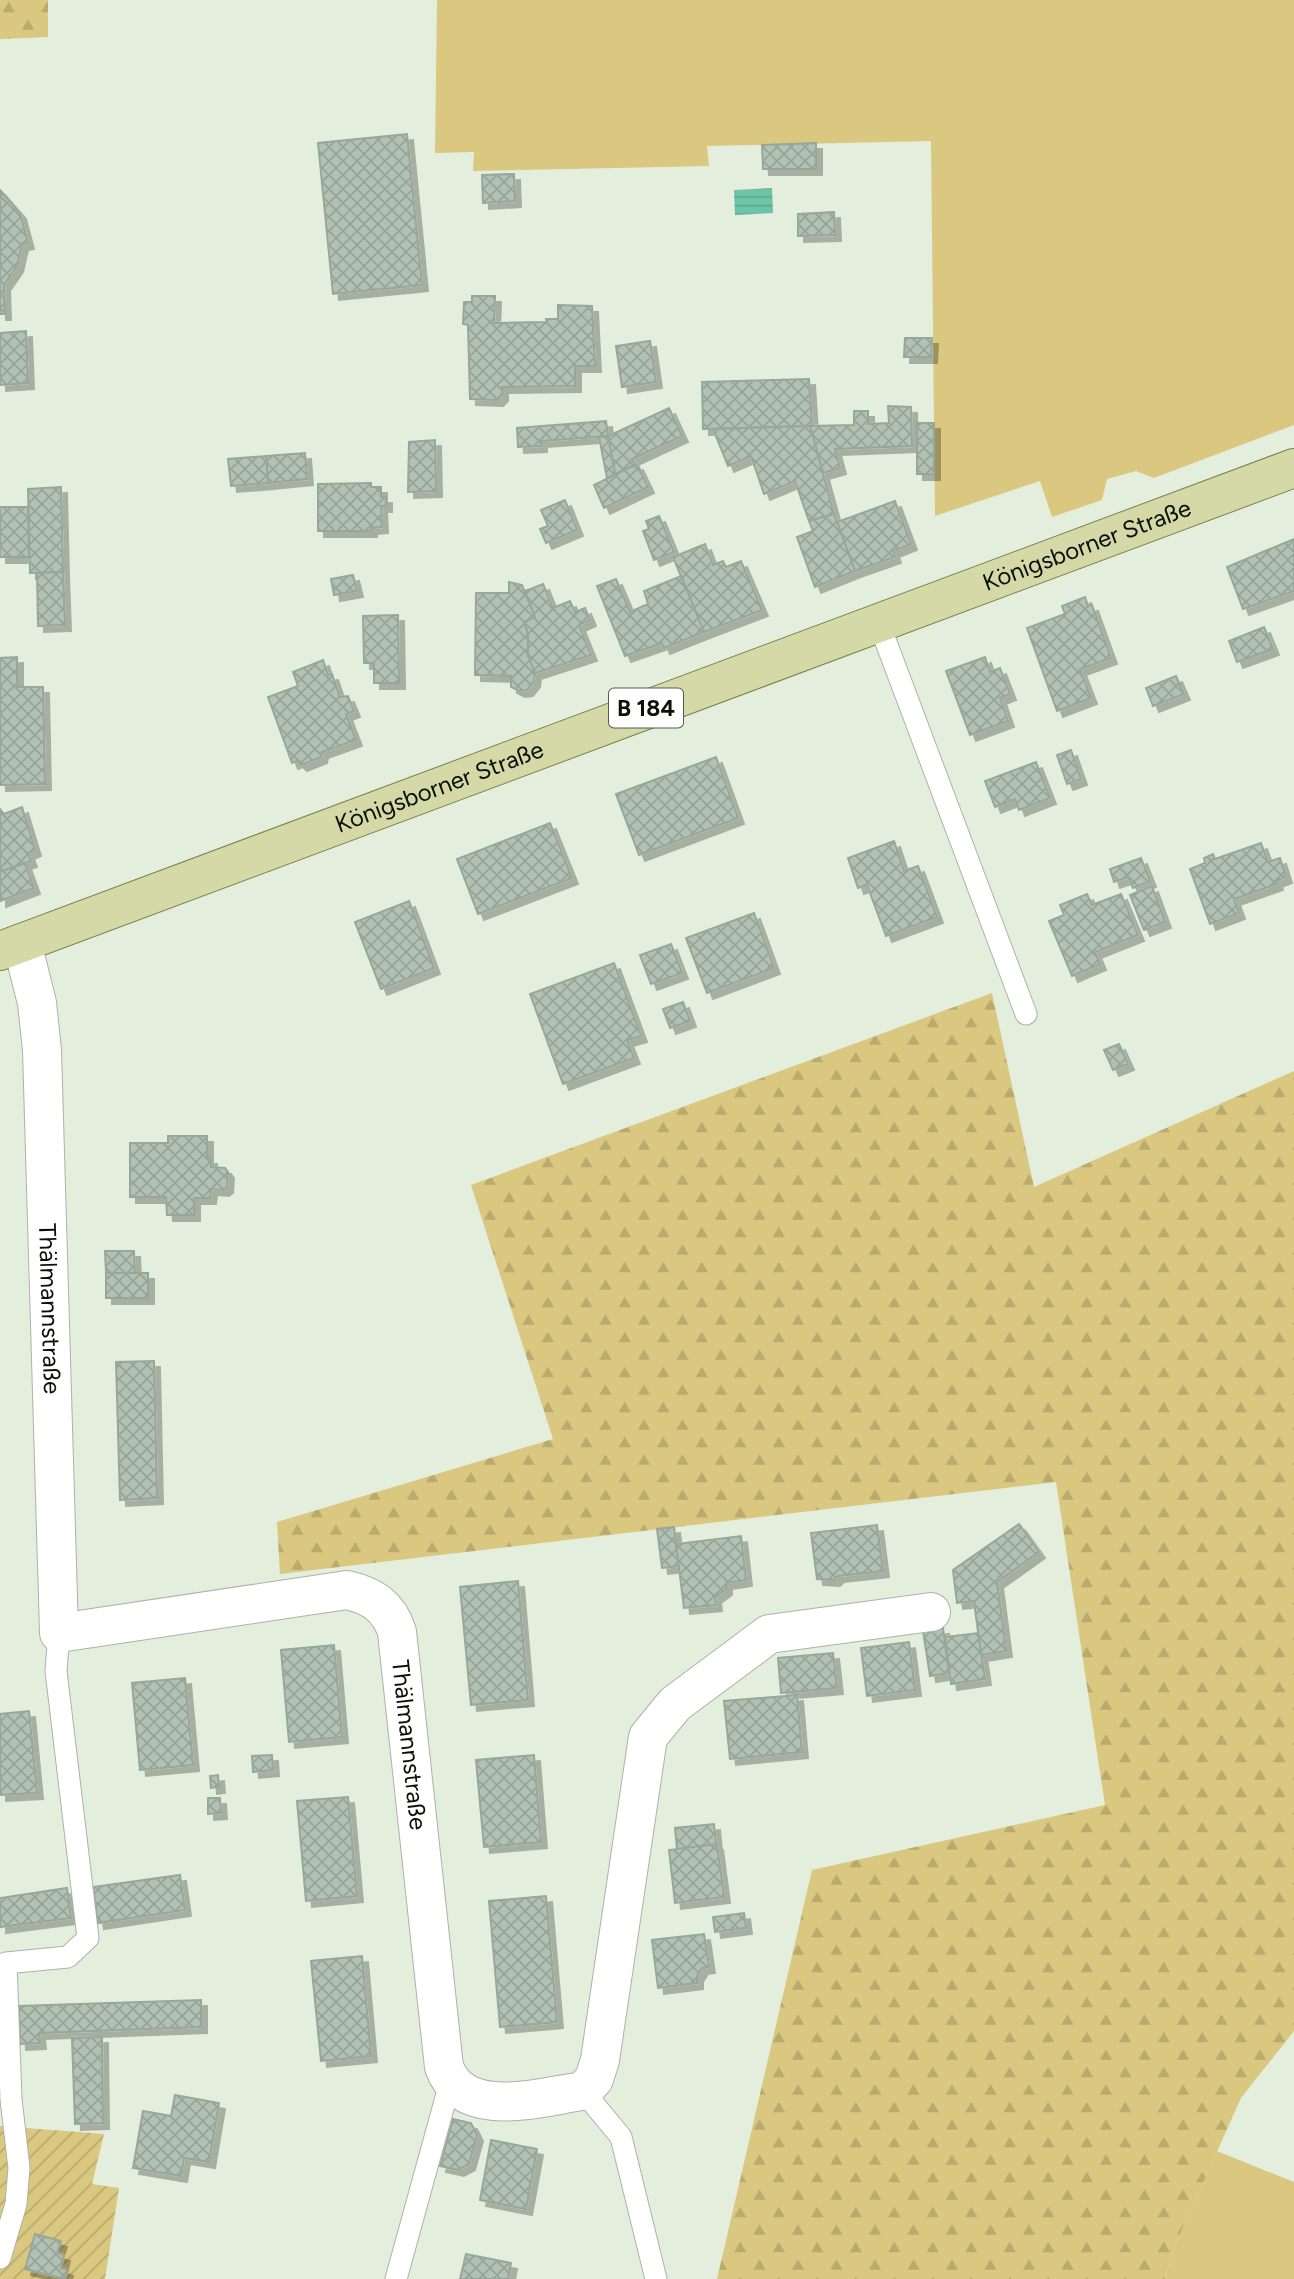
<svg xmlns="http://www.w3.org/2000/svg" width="1294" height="2279" viewBox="0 0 1294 2279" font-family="Figtree,sans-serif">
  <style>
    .grass { fill: #dac780 }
    .forest { fill: url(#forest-firs) }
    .garden { fill: url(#garden-furrows) }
    .water { fill: url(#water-rules) }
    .building { fill: url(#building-cross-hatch); stroke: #98a79b; stroke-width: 2; filter: url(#shadow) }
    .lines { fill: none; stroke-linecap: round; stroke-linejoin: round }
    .lane-casing { stroke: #abb4a5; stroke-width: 23 }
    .street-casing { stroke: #abb4a5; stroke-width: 40 }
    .primary-casing { stroke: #7b824a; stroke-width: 40 }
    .lane { stroke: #fff; stroke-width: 21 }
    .street { stroke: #fff; stroke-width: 38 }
    .primary { stroke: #d4d9a7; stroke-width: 38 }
    .labels { text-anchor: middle; stroke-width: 5; stroke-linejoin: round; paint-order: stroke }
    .shield { fill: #fff; stroke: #555854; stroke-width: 2 }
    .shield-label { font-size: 23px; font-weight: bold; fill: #0c100a }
    .street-label { font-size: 24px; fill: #0c100a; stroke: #fff }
  </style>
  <defs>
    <pattern id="forest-firs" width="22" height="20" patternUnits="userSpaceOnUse" patternTransform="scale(1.75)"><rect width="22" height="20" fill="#dac780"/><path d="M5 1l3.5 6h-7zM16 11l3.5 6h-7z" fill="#baaa6d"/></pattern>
    <pattern id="garden-furrows" width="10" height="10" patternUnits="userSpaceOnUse" patternTransform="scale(1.75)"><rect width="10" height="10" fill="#dac780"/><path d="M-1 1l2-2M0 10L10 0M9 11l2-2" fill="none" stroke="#baaa6d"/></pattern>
    <pattern id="water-rules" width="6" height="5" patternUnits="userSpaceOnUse" patternTransform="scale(1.75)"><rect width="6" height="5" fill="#6ec4a7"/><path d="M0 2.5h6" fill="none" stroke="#5ea78e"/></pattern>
    <pattern id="building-cross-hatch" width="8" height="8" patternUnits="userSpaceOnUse" patternTransform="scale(1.75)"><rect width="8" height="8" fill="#b1c1b4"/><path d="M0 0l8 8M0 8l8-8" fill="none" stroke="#97a599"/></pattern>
    <filter id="shadow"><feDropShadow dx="6" dy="6" stdDeviation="0" flood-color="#0004"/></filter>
  </defs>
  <rect width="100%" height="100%" fill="#e4eedd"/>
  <g class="grass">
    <path d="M437,0h857v425l-140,53 -18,-7 -29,8 -5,21 -50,17 -12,-36 -105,35 -4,-375 -224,5 2,20 -236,5 1,-19 -39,1z"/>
    <path d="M1217,2151l77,31v97h-129l7,-27z"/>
  </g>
  <g class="forest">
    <path d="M0,0h48v37l-48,2z"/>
    <path d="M992,993l42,194 260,-116v960l-53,67 -69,154 -7,27h-448l95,-409 293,-65 -49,-323 -776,92 -3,-52 276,-83 -82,-254z"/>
  </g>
  <path class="garden" d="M0,2126l104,8 -12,50 27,4 -14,91h-105z"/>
  <path class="water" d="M772,188l1,25 -38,2 -1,-25z"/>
  <g class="building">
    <path d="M407,134l15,151 -89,9 -15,-151z"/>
    <path d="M816,143v26h-53l-1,-24z"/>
    <path d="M514,174l1,27 -32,2 -1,-28z"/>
    <path d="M0,190l20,23 8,30 -6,1 -5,22 -13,19 1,29h-5z"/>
    <path d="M834,212l1,23 -37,1v-22z"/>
    <path d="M472,296h23l-1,27 53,-1 -1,-3h12v-14l34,1 3,60h-20v20l-73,1v8l-5,5 -27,-1 -2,-74 -5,-1 1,-22h8z"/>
    <path d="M26,331l2,52 -28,2v-52z"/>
    <path d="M905,338h27l-1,19h-27z"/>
    <path d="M650,341l6,41 -34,5 -6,-41z"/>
    <path d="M809,379l3,47 -109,3 -1,-47z"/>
    <path d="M888,406l23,1 1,39 -77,3 5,19 -17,5 -13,-47 44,-1v-14h14v13l21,-1z"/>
    <path d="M669,408l13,28 -50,23 3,6 -20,9 -7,-38z"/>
    <path d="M606,421l2,15 -67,5v5l-23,1 -1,-19z"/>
    <rect x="917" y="423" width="17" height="51"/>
    <path d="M810,426l24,88 -25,7 -14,-40 -31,13 -13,-38 -23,10 -15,-37z"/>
    <path d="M608,436l7,38 -8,4 -8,-41z"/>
    <path d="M435,440l1,51 -28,1 1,-50z"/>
    <path d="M305,453l2,26 -39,4 -2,-27z"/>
    <path d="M266,456l2,27 -37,3 -3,-27z"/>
    <path d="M637,464l11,23 -44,21 -10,-23z"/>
    <path d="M371,483v4h10v10h5v9h-5l1,21 -11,1v3h-53v-47z"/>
    <path d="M61,487l2,85 -33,1 -2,-84z"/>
    <path d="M565,500l12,30 -31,13 -6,-14 8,-3 -7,-16z"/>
    <path d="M895,501l16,43 -18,7 2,6 -40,14 -18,-49z"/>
    <path d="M0,507h28l1,50h-29z"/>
    <path d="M834,514l21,57 -40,16 -18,-50 16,-6 -4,-10z"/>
    <path d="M659,516l15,36 -20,8 -11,-29 6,-2 -3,-8z"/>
    <path d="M1294,539v52l-51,18 -16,-42z"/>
    <path d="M705,544l8,21 10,-4 3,6 15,-6 21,49 -58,22 -31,-75z"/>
    <path d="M63,572l2,53 -27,1 -1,-53z"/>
    <path d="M353,575l4,16 -23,4 -3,-16z"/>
    <path d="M681,576l23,56 -40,16 -2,-5 -37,13 -28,-70 19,-7 14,33 18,-8 -4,-13z"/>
    <path d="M509,582l13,3 13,32 -11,5 4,12v21l7,18 -1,8 -7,9 -8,1 -8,-4v-11l-36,-1 1,-82h33z"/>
    <path d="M543,584l10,24 17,-7 5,11 10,-4 5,12 -11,5 12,30 -56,18 -7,-18v-21l-4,-12 11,-5 -10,-26z"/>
    <path d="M1085,597l3,9 4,-1 19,53 -31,11 11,29 -34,13 -30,-83 38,-14 -3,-8z"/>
    <path d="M398,615l1,68h-25v-20h-10l-1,-47z"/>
    <path d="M1264,627l9,22 -36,13 -8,-21z"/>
    <path d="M17,657v30h26l2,97 -45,1v-127z"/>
    <path d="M985,657l5,15 10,-4 10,26 -10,4 8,23 -38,14 -24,-64z"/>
    <path d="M323,660l5,15 4,-1 8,23 8,-1 6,15 -8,3 10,26 -34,12 -1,5 -20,8 -4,-4 -5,2 -24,-66 30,-11 -5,-14z"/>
    <path d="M1176,676l8,18 -31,12 -7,-18z"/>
    <path d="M1071,750l10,29 -14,5 -10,-29z"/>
    <path d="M716,757l22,61 -99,37 -23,-61z"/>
    <path d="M1036,762l14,36 -31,12 -4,-11 -20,8 -10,-26z"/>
    <path d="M22,807l13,43 -7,3 3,8 -31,11v-63l4,5z"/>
    <path d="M550,823l22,55 -94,36 -21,-55z"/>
    <path d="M894,841l10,30 14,-5 19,51 -51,19 -19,-51 -9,3 -10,-30z"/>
    <path d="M1261,843l7,19 12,-4 6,19 -10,4 1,3 -43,15 5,14 -29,11 -20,-55 15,-6 -1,-5 9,-4 2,5z"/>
    <path d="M1141,858l9,23 -17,7 -5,-11 -14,5 -4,-13z"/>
    <path d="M25,863l9,25 -34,13v-29z"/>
    <path d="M1152,886l13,36 -21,8 -14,-35z"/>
    <path d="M1087,894l5,11 29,-11 17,41 -43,17 5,12 -28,12 -23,-55 15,-6 -4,-10z"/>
    <path d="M409,901l25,67 -53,21 -26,-67z"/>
    <path d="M754,913l20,55 -67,25 -21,-55z"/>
    <path d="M671,944l11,29 -31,11 -11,-29z"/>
    <path d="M614,963l27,73 -14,4 7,18 -71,26 -33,-90z"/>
    <path d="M683,1002l7,19 -20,7 -7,-19z"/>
    <path d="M1119,1044l9,20 -15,6 -9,-20z"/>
    <path d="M168,1136h39v22h4v9l14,1 3,4 -1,15 -4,3 -12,-1 -1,9h-16v17h-27l-1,-18h-36v-54h38z"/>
    <path d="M105,1251h29l1,22h-29z"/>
    <rect x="106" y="1273" width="42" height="25"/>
    <path d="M154,1361l3,137 -37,2 -4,-138z"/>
    <path d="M1019,1524l20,28 -42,30 9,69 -25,4 -7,-54 -17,2 -4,-33z"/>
    <path d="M877,1525l6,46 -45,5 -4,4 -17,-1 -6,-46z"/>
    <path d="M674,1527l5,39 -17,2 -5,-39z"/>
    <path d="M741,1536l5,44 -20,3v6l-11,8 1,8 -32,3 -8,-64z"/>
    <path d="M518,1581l10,119 -57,5 -11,-118z"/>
    <path d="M943,1628l6,45 -19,3 -7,-45z"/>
    <path d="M978,1633l7,46 -34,5 -6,-47z"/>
    <path d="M909,1642l6,48 -48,6 -6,-48z"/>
    <path d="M334,1645l8,92 -53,5 -8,-92z"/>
    <path d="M833,1653l4,35 -56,5 -3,-35z"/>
    <path d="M185,1678l8,87 -53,5 -8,-87z"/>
    <path d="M797,1695l5,57 -72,7 -6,-58z"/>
    <path d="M29,1711l8,82 -37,2v-81z"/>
    <path d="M272,1755l1,15 -20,2 -1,-16z"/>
    <path d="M534,1755l7,87 -57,5 -8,-87z"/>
    <path d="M218,1775l1,12 -8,1 -1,-12z"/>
    <path d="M348,1797l9,99 -51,5 -9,-100z"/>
    <path d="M208,1798h12l1,15 -13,1z"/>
    <path d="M714,1824l2,21 -39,4 -2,-21z"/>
    <path d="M717,1844l7,53 -49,6 -6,-53z"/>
    <path d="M180,1875l5,35 -87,13 -5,-36z"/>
    <path d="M67,1888l4,30 -71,9v-29z"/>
    <path d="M546,1896l11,126 -57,5 -11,-126z"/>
    <path d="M744,1913l2,15 -31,4 -2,-15z"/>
    <path d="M704,1934l5,33 -7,1 -5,8v7l-39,5 -6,-48z"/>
    <path d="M362,1956l9,100 -50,5 -10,-100z"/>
    <path d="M201,2000v27l-162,6 1,10 -20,1 -1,-38z"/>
    <path d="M102,2037l1,86 -28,1 -3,-86z"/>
    <path d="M175,2095l44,8 -10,59 -25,-4 -3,18 -48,-8 10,-57 28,5z"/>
    <path d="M453,2119l18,4 6,12 -8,29 -11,6 -18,-4z"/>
    <path d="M491,2140l46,9 -11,60 -46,-9z"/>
    <path d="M35,2234l26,7 -4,12 7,2 -3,13 6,2 -2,9 -40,-10z"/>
    <path d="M466,2254l45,9 -3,16h-48z"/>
  </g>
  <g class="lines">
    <g class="lane-casing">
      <g id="lane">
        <path d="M878,621l148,393"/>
        <path d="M583,2091l38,46 35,142"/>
        <path d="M0,2258l16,-54 3,-36 -8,-69 -5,-136 62,-6 20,-19 -32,-267 3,-38"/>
        <path d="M396,2279l54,-196"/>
      </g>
    </g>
    <g class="street-casing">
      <g id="street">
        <path id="s1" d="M22,943l15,60 5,47 17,583 288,-43c26,6 42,17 50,42l47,435c20,54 95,30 139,24l11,-12 6,-19 48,-323 27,-33 94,-70 162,-22"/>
      </g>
    </g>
    <g class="primary-casing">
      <g id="primary">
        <path id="s2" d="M0,951l1294,-483"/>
      </g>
    </g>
    <use href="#lane" class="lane"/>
    <use href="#street" class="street"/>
    <use href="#primary" class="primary"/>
  </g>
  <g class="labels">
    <rect class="shield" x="609" y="688.5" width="74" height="39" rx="5"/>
    <g class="shield-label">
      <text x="646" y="716">B 184</text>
    </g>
    <g class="street-label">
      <text dy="8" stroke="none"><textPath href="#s2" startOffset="1160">Königsborner Straße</textPath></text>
      <text dy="8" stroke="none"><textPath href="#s2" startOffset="469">Königsborner Straße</textPath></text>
      <text dy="8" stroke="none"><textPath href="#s1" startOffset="368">Thälmannstraße</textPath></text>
      <text dy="8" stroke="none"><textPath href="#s1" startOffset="1166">Thälmannstraße</textPath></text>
    </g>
  </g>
</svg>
